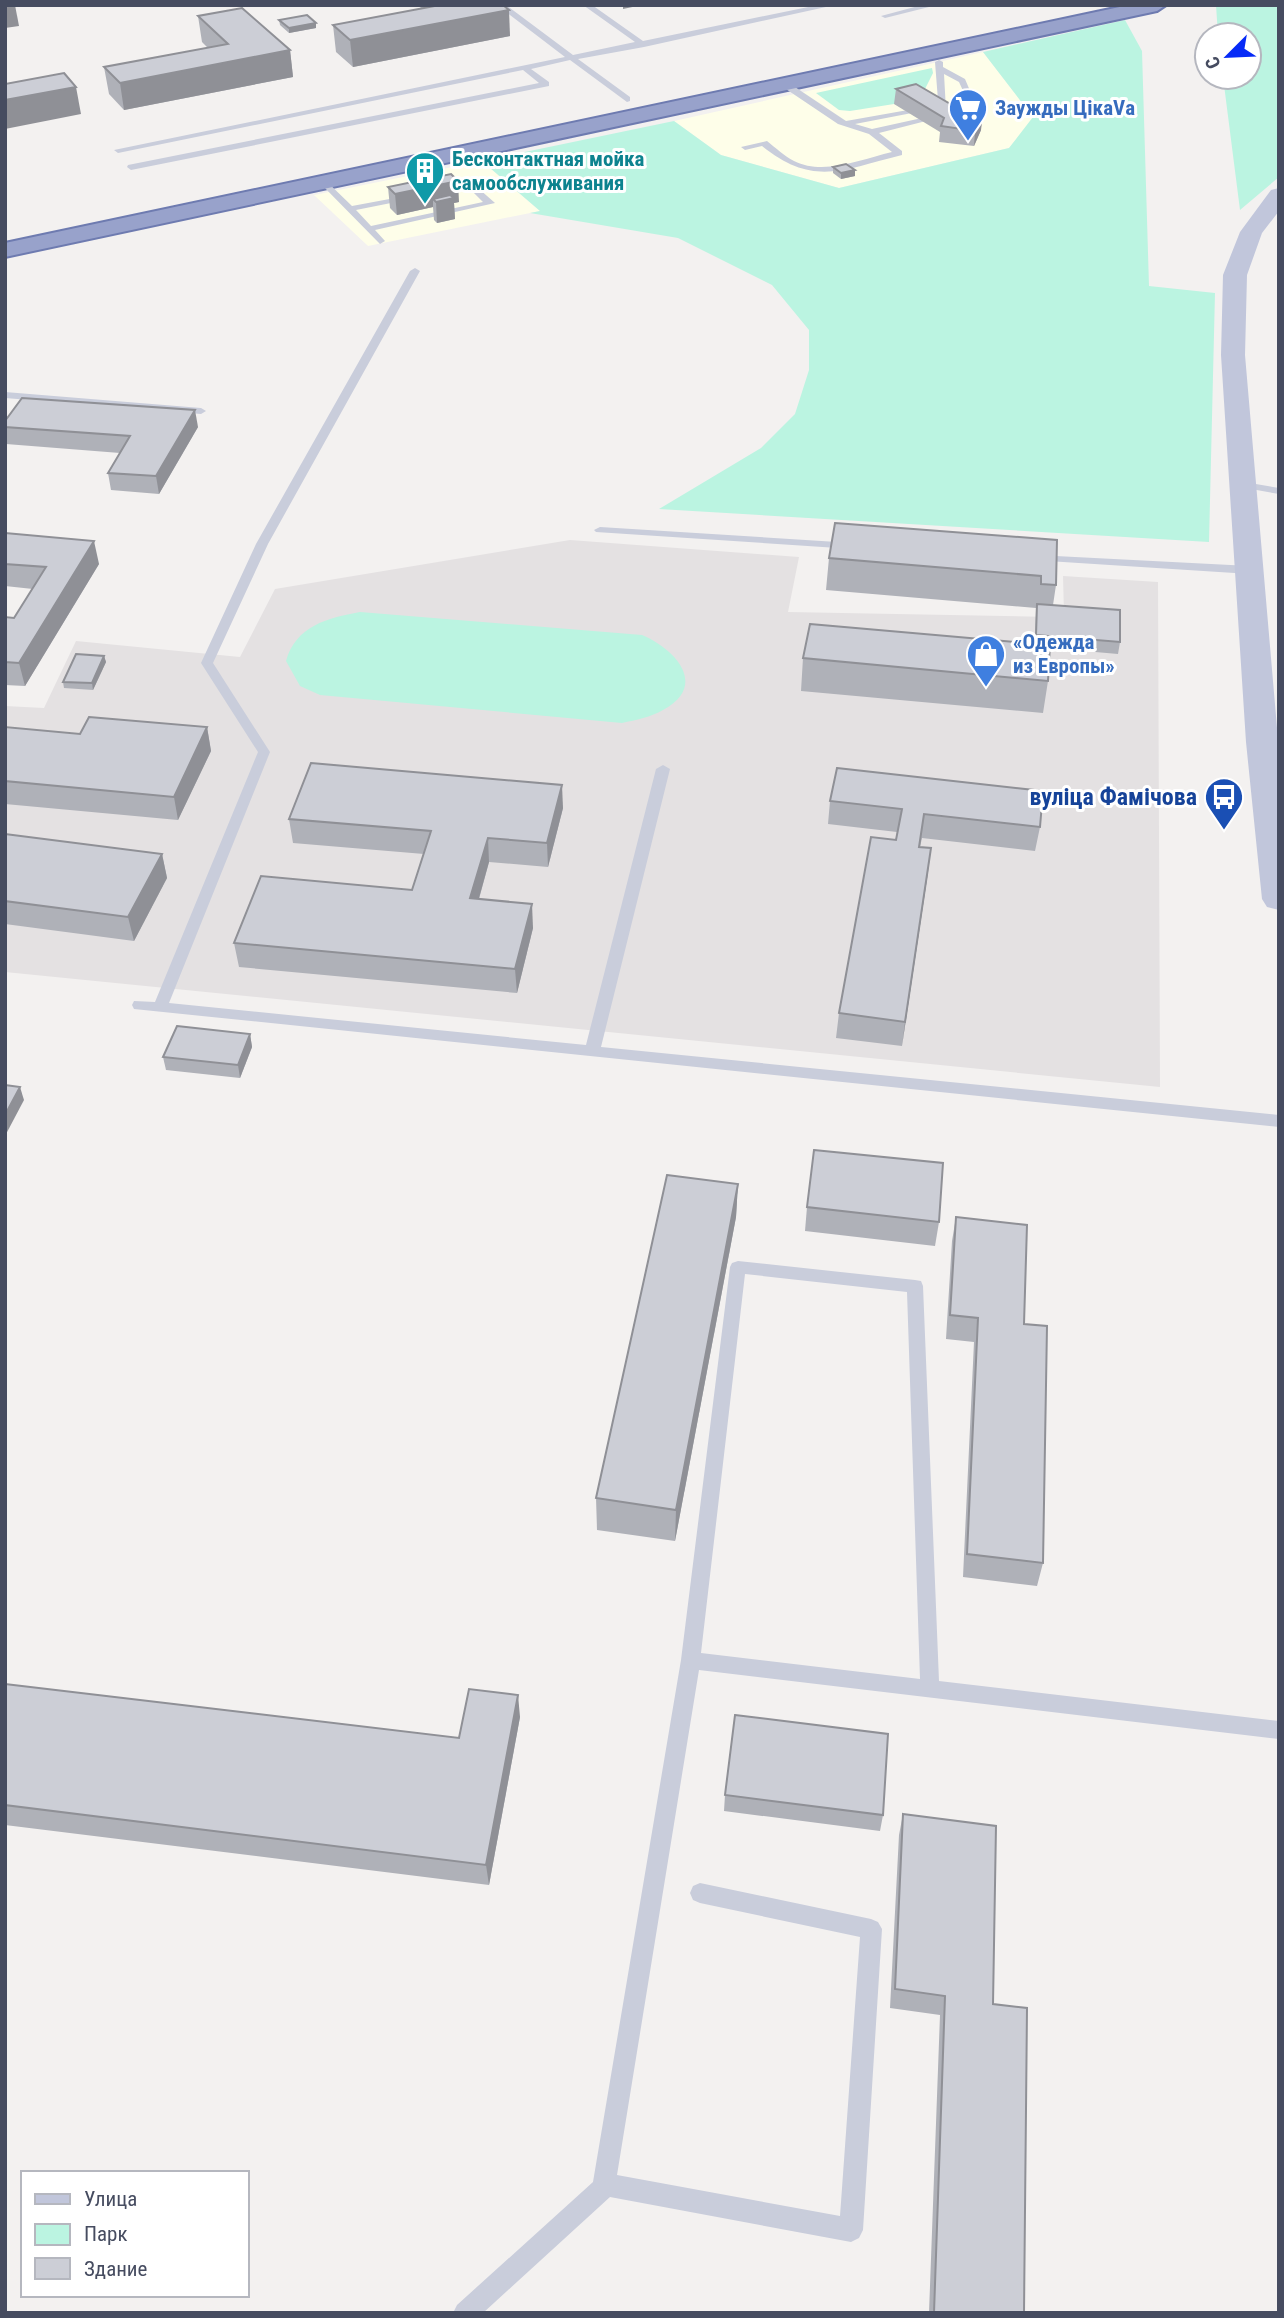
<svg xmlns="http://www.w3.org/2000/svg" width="1284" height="2318" viewBox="0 0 1284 2318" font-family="'Roboto Condensed',sans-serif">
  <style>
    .commercial { fill: #fefee9 }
    .education { fill: #e4e1e2 }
    .green { fill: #bbf4e1 }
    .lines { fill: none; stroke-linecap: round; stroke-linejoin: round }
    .trunk-casing { stroke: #6e7bb0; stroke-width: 4 }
    .service { fill: #c9cddb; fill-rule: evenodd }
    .secondary { fill: #c1c6db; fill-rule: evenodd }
    .trunk { fill: #98a2cb; fill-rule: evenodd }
    .wall { fill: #afb1b8 }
    .shaded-wall { fill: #8f9096 }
    .building { fill: #ccced6; stroke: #8f9096; stroke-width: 2 }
    .labels { text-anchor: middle; stroke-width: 6; stroke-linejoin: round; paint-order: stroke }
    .far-shop-label { font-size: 21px; font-weight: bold; fill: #366cbe; stroke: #fff; text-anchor: start }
    .far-culture-label { font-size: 21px; font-weight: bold; fill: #0d838f; stroke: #fff; text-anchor: start }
    .transit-label { font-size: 24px; font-weight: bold; fill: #164399; stroke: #fff; text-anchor: end }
  </style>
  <rect width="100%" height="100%" fill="#f3f1f0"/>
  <g class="commercial">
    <path d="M983,52l51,66 -25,30 -170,40 -118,-33 -47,-34z"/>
    <path d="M482,161l58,50 -172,35 -54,-51z"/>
  </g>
  <path class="education" d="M570,540l229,17 -11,55 263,5 13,-3 -1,-38 95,6 2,505 -1155,-115v-266l39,2 32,-67 164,16 35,-68z"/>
  <g class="green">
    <path d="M1216,5h63v172l-39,33 -17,-133h26v-42h-31z"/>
    <path d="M1125,20l17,31 7,235 66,7 -6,249 -550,-33 102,-61 34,-34 14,-44v-40l-37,-45 -94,-47 -148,-25 10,-2 -58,-50 192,-40 47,34 118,33 170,-40 24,-31 -50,-65z"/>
    <path d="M932,68l1,5 -11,22 -28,9 -44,7 -11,-1 -23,-17z"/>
    <path d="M360,612l282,23c33,14 67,50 21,75 -12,7 -27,10 -41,13l-302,-28 -20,-9 -14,-25c10,-35 41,-43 74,-49z"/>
  </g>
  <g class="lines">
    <g class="trunk-casing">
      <path id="trunk" d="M1129,5h37l-9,6 -1152,246v-14z"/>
    </g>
    <g class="service">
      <path d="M497,5h9l67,50 62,-13 -52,-37h9l51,36 175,-36h17l-191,42 -66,12 52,38v4l-3,1 -57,-42 -39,9 18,13v4l-418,84 -4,-3 1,-2 411,-82 -16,-13 -405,83 -4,-3 451,-93z"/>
      <path d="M922,5h15l-52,13 -4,-2z"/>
      <path d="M939,60l4,2v5l22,12 14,33 -32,7 -8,-6 -4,-51zM944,74l15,8 12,26 -22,5 -3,-3z"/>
      <path d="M780,81h6l60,40 62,-11 4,3 -57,11 17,5 50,-11 4,3 -47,12 23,18v4c-58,14 -88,33 -140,-9l-17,4 -4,-3 26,-6c9,7 17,15 27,20 30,15 68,-2 98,-9l-23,-18 -31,-10 -58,-39z"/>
      <path d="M323,178l29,28 59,-11v4l-55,11 15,16 112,-24 -15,-15 -31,7 -5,-3 38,-10 25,22 -120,27 10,11 -5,3 -60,-61 -1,-2z"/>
      <path d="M415,268l5,3 -152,273 -55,119 57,89 -101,251 417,42 70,-276 7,-4 7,4 -69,278 678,68v12l-1145,-118 -2,-4 2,-4 21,1 103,-250 -57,-89 55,-119 154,-273z"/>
      <path d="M5,392l196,16 5,3 -5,3 -196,-16z"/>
      <path d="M1244,482l35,6v6l-39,-7 -2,-2z"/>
      <path d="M600,527l253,16 6,3 -6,3 -257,-17 -2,-2z"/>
      <path d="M1036,555l214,11 6,4 -6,4 -218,-14v-4z"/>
      <path d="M738,1261l177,19 6,1 2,5 16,395 340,40v18l-580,-69 -82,505 223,41 20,-279 -160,-34 -7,-3 -3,-7 3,-7 7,-3 171,36 7,3 4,7 -19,301 -4,8 -8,4 -241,-45 -127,116h-30l4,-8 136,-123 88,-522 49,-393 2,-4zM745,1274l162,18 13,387 -219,-26z"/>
    </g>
    <path class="secondary" d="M1279,188v23l-17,22 -15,42 -2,80 34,396v159l-12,-3 -5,-8 -16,-157 -25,-387 2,-80 17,-43 31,-42z"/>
    <use href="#trunk" class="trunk"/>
  </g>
  <g class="wall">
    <path d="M418,5h85l7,31 -157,31 -17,-15 -3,-27 89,-16z"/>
    <path d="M198,16l92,34 3,27 -169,33 -15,-16 -5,-27 104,-19 -6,-6z"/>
    <path d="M279,20l37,3v5l-27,5 -9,-8z"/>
    <path d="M896,89l85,41 -7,16 -35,-4 1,-10 -46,-28z"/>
    <path d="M833,167l22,3v6l-14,3 -8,-6z"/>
    <path d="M388,187l71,15 -5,1 1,16 -18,4 -3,-3 -1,-13 -36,8 -7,-7z"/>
    <path d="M5,421l193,6 -39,67 -48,-4 -3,-17 12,-20 -114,-9z"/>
    <path d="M5,533l94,31 -74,122 -20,-1v-68l9,1 19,-29 -28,-3z"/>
    <path d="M1057,540l-1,45 -3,20 67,37 -2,12 -68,-6 -2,33 -5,32 -242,-22 2,-33 232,-14 1,-36 -210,-18 3,-32z"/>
    <path d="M104,656l2,6 -13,28 -29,-2 -1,-6z"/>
    <path d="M5,727l75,7 127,-7 4,24 -33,69 -173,-16z"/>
    <path d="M837,768l203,59 -5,24 -113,-13 -2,9 8,25 -26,174 -66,-8 3,-25 57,-173 1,-8 -69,-8 2,-23z"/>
    <path d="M563,808l-15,59 -59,-5 -10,37 54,29 -16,65 -278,-26 -5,-24 178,-53 12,-36 -131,-11 -4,-24z"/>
    <path d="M5,834l157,20 5,24 -33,63 -129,-17z"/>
    <path d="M250,1034l2,13 -12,31 -74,-8 -3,-13z"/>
    <path d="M738,1184l-2,33 -61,324 -78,-11 -1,-32z"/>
    <path d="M807,1207l132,15 -4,24 -130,-15z"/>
    <path d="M956,1217l68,107 19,239 -6,23 -74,-9 11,-235 -28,-3 6,-98z"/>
    <path d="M5,1684l454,54 61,-21 -31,168 -484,-60z"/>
    <path d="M725,1795l158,20 -3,16 -156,-20z"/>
    <path d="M903,1814l90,190 31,309h-95l11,-298 -50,-7 9,-173z"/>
  </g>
  <g class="shaded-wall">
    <path d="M5,5h10l4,21 -14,2z"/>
    <path d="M623,5h19l-19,4z"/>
    <path d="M509,10l1,26 -157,31 -3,-27z"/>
    <path d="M316,23v5l-27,5v-5z"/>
    <path d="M290,50l3,27 -169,33 -4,-27z"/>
    <path d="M76,87l5,27 -76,15v-29z"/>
    <path d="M983,115l-2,15 -7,16 1,-15z"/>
    <path d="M855,170v6l-14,3v-6z"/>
    <path d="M458,181l1,21 -5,1 1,16 -18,4 -1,-21 -3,-3v8l-36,8 -2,-21z"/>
    <path d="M195,410l3,17 -39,67 -3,-18z"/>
    <path d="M94,541l5,23 -74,122 -6,-23z"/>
    <path d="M104,656l2,6 -13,28 -1,-7z"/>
    <path d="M207,727l4,24 -33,69 -4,-23z"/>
    <path d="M562,785l1,23 -15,59 -1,-24z"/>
    <path d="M488,838l1,24 -17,61 -2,-25z"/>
    <path d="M931,848l-3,24 -26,174 3,-24z"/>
    <path d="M162,854l5,24 -33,63 -6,-24z"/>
    <path d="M532,904l1,24 -16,65 -2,-24z"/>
    <path d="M250,1034l2,13 -12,31 -2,-13z"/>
    <path d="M20,1087l4,13 -19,36v-21z"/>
    <path d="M738,1184l-2,33 -61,324 1,-31z"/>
    <path d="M518,1695l2,22 -31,168 -3,-20z"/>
  </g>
  <g class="building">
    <path d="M440,5h63l6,5 -159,30 -17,-15z"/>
    <path d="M242,8l48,42 -170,33 -16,-16 124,-23 -30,-28z"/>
    <path d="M307,15l9,8 -27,5 -10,-8z"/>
    <path d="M64,73l12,14 -71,13v-16z"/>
    <path d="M916,84l50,29 17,2 -8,16 -34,-5 3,-8 -48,-29z"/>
    <path d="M846,164l9,6 -14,3 -8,-6z"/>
    <path d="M451,174l7,7 -63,13 -7,-7z"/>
    <path d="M450,195l4,3 -18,4 -3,-3z"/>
    <path d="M22,398l173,12 -39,66 -48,-3 22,-37 -125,-9v-6z"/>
    <path d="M835,523l222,17 -1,45 -15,-1v-8l-212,-18z"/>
    <path d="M5,533l89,8 -75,122 -14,-1v-45l9,1 32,-51 -41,-3z"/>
    <path d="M1037,604l83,6v32l-84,-7z"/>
    <path d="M810,624l240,21 -2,36 -245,-23z"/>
    <path d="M76,654l28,2 -12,27 -29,-1z"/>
    <path d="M89,717l118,10 -33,70 -169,-16v-54l75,7z"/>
    <path d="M311,763l251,22 -15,58 -59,-5 -18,60 62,6 -17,65 -281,-26 27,-67 151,14 19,-59 -142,-12z"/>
    <path d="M837,768l206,23 -3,36 -116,-13 -5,33 12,1 -26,174 -66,-9 32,-176 25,3 6,-31 -72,-8z"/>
    <path d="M5,834l157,20 -34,63 -123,-16z"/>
    <path d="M177,1026l73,8 -12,31 -75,-8z"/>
    <path d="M5,1085l15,2 -15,28z"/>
    <path d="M814,1150l129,13 -4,59 -132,-15z"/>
    <path d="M667,1175l71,9 -62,326 -80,-12z"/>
    <path d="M956,1217l71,8 -3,99 23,2 -4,237 -76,-9 11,-236 -28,-3z"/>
    <path d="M5,1684l454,54 10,-49 49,6 -32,170 -481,-60z"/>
    <path d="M735,1715l153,19 -5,81 -158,-20z"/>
    <path d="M903,1814l93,12 -3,178 34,4 -3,305h-90l11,-317 -50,-7z"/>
  </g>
  <defs>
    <g id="supermarket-pin" transform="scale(2.0125)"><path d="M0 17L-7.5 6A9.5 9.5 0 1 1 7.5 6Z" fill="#3f7fe0" stroke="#fff"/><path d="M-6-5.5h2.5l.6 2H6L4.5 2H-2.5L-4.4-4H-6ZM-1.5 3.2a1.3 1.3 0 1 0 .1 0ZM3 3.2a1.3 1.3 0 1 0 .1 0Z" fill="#fff"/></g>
    <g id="building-pin" transform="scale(2.0125)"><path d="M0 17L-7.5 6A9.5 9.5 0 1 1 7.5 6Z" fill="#0f9aa8" stroke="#fff"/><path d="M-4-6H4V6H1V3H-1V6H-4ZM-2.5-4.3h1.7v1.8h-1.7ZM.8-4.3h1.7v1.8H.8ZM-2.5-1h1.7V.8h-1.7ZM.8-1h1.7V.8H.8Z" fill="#fff"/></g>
    <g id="shop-pin" transform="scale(2.0125)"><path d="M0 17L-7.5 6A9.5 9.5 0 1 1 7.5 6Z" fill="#3f7fe0" stroke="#fff"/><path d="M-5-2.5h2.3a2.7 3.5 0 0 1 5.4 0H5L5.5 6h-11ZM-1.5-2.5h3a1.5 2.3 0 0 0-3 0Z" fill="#fff"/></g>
    <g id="bus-pin" transform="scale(2.0125)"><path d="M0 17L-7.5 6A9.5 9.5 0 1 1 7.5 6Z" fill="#1a4fb4" stroke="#fff"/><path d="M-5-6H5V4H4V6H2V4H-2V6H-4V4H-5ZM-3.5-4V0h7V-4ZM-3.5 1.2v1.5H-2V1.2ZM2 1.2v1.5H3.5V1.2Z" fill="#fff"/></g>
  </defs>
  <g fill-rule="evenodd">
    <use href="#supermarket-pin" x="968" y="108"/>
    <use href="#building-pin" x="425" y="171"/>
    <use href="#shop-pin" x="986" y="654"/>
    <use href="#bus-pin" x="1224" y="797"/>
  </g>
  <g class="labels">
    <g class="far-shop-label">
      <text x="995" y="115">Заужды ЦікаVа</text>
      <text x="1013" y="649">«Одежда<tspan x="1013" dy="24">из Европы»</tspan></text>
    </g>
    <g class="far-culture-label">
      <text x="452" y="166">Бесконтактная мойка<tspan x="452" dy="24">самообслуживания</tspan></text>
    </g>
    <g class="transit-label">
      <text x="1197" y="805">вуліца Фамічова</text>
    </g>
  </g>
  <rect width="1284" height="2318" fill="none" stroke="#464c60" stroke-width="14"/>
  <rect x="21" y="2171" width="228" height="126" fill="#ffffff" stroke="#b5b7bf" stroke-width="2"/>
  <rect x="35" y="2194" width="35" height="10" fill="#c1c6db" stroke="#b5b7bf" stroke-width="2"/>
  <text x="84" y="2206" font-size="21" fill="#464c60">Улица</text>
  <rect x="35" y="2224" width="35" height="21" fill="#bbf4e1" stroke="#b5b7bf" stroke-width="2"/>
  <text x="84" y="2241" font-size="21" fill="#464c60">Парк</text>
  <rect x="35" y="2258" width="35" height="21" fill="#ccced6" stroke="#b5b7bf" stroke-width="2"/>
  <text x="84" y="2276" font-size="21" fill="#464c60">Здание</text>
  <g transform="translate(1228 56) rotate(246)"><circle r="33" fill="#ffffff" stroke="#b5b7bf" stroke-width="2"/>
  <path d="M0-5L12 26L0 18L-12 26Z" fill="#062af7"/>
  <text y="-10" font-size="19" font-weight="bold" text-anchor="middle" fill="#464c60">С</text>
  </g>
</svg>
